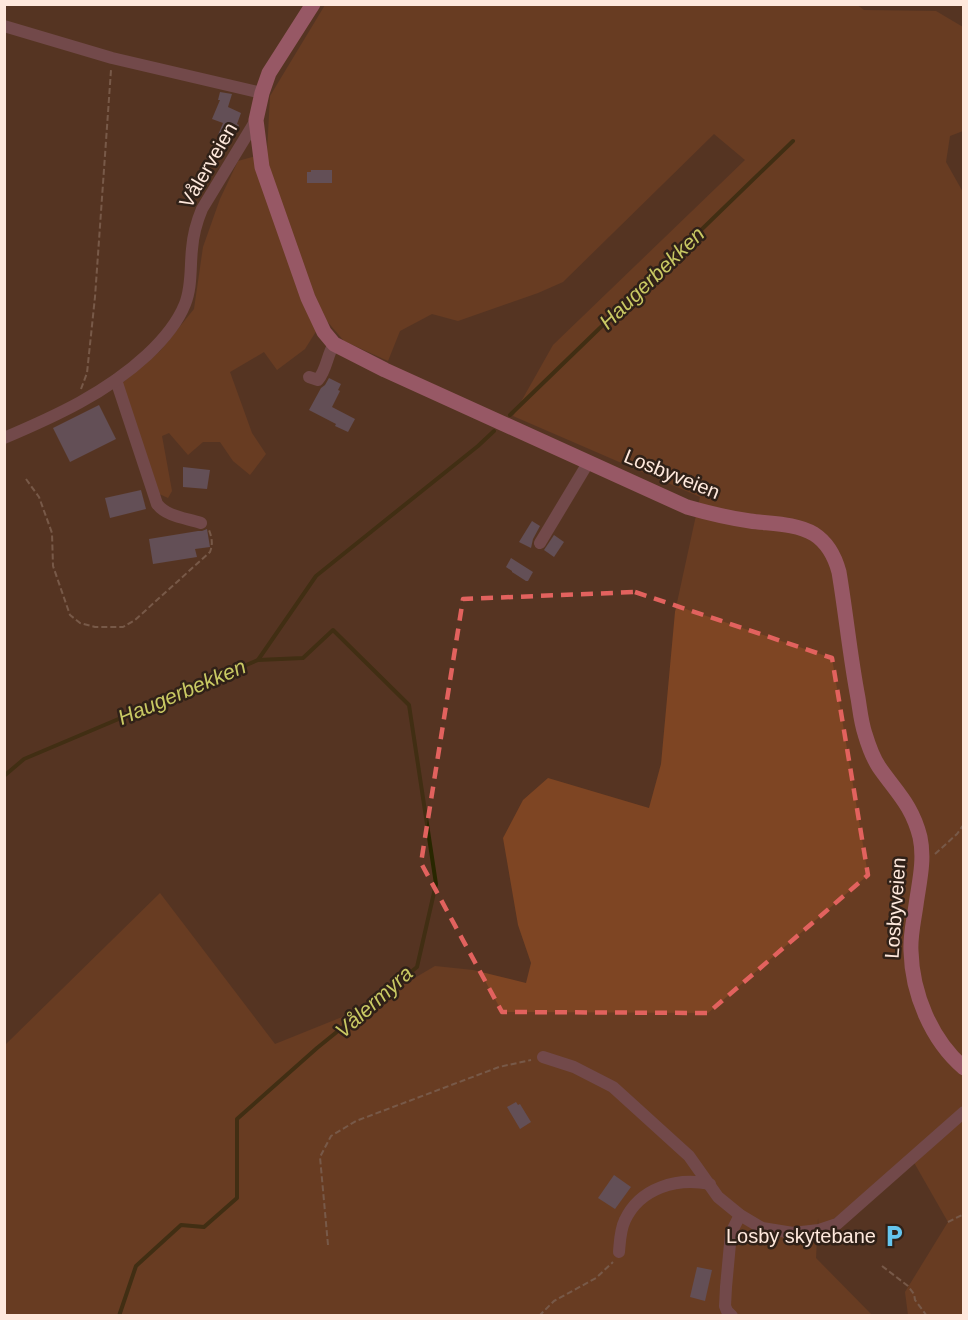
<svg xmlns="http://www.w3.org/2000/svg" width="968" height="1320" viewBox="0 0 968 1320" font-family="Arial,sans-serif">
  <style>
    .green { fill: #7e4523 }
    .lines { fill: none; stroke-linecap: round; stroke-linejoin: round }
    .stream { stroke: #282700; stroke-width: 4 }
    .building { fill: #736f94 }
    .path { stroke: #a18576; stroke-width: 2; stroke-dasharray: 6 3; stroke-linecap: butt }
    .minor { stroke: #94637b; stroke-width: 12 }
    .major { stroke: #e684b6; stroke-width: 15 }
    .marked { fill: none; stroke: #e2625e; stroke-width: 4.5; stroke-dasharray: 12 8; stroke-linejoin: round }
    .labels { text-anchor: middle; stroke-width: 5; stroke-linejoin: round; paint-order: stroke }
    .street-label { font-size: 20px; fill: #fee8dc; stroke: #302118 }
    .poi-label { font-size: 20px; fill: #fee8dc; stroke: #302118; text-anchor: end }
    .water-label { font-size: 21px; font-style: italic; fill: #c9c963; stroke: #302118 }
  </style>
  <rect width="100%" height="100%" fill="#563422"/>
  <path class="green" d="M856,4l8,6 72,1 27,16v104l-13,5 -4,26 18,32 -1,1121h-55l-3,-23 43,-70 -36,-63 -93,71 -1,-12 -2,40 56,57 -867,1v-271l155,-152 115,151 87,-35 73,-43 38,4 53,13 5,-20 -13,-38 -15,-87 20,-38 25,-22 101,30 12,-44 14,-152 25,-115 -187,-81 40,-71 192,-185 -31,-26 -151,148 -25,11 -80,28 -26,-7 -32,17 -12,30 -44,-20 -18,-21 -11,13 -10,16 -28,21 -13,-18 -34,20 22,61 14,21 -16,21 -17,-14 -13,-19h-17l-15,13 -19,-22 -7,3 10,55 -4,7 -15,-7 -33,-106 40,-34 34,-42 9,-62 17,-48 18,-38 29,-8 3,-57 55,-91z"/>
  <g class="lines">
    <g class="stream">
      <path d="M510,415l283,-274"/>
      <path d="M4,776l20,-17 234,-99 58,-84 162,-130 16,-15"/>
      <path d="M119,1316l17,-50 45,-41 23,2 33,-29v-79l80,-71 100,-81 19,-83 -27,-179 -76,-75 -30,28 -45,2"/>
    </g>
  </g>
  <g class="building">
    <path d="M220,92l12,2 -4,13 13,6 -4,11 2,1 -4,11 -5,-1 -1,4 -11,-4 5,-12 -11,-4 8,-19h-2z"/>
    <path d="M311,170h21v13h-25v-11h4z"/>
    <path d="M329,378l12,6 -3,6 2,1 -8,16 23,12 -7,13 -13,-6 1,-2 -27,-14 12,-22 4,-3z"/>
    <path d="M99,405l17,34 -46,23 -17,-34z"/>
    <path d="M183,467l27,3 -3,19 -24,-2z"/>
    <path d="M141,490l5,19 -36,9 -5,-20z"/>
    <path d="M532,521l8,5 -7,13 -2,9 -12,-6z"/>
    <path d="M207,529l3,18 -15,2 2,8 -44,7 -4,-25 49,-8h4z"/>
    <path d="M554,535l10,7 -10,15 -10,-7z"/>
    <path d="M511,558l22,14 -5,9h-2l-14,-9v-1l-6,-4z"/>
    <path d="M516,1102l2,3 2,-1 11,18 -11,7 -13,-22z"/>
    <path d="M614,1175l17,12 -16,22 -17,-11z"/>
    <path d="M697,1267l15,3 -7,31 -15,-4z"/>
  </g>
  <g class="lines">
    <g class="path">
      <path d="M81,389l6,-16 8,-76 16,-227"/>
      <path d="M26,479l13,18 13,36 1,33 17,49 10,8 15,4h28l12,-7 75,-68c3,-8 2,-14 -1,-22"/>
      <path d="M935,854l22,-20 7,-10"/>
      <path d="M948,1222l16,-8"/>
      <path d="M328,1245l-8,-88 11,-21 25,-15 143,-54 32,-7"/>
      <path d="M882,1266l26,20 6,8 1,6 12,16"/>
      <path d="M886,1314v2"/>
      <path d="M539,1316l15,-15 42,-23 17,-16"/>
    </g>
    <g class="minor">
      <path d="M4,26l108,32 150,35"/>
      <path d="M309,377l9,3c9,-11 9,-25 16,-36"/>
      <path d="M116,380l41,124c10,13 29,14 44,19"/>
      <path d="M4,438c52,-22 102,-45 143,-83 16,-15 30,-31 38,-51 7,-17 5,-37 7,-55 1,-14 5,-28 10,-40l54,-89"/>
      <path d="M540,543l48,-80"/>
      <path d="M543,1057l31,10 39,20 76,69 29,41 22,18 22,13 31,5 26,-3 18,-6 127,-112"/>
      <path d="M619,1252c1,-11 1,-22 6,-32 15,-32 52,-43 85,-36"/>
      <path d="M732,1316l-5,-5 -2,-5 1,-19 5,-54 9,-18"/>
    </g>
    <path class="major" d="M313,4l-44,69 -7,20 -6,27 6,47 46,131 16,34 10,12 51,26 302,137c21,6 42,11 63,14 21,3 45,2 64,13 14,9 21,23 25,38 7,42 11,84 19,126 2,12 3,24 7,36 3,10 8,24 14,33 18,26 33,38 41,70 5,23 -1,46 -4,68 -2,15 -6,31 -5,46 1,42 20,89 53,117"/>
  </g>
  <path d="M0 0H968V1320H0ZM635,592l197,66 36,217 -160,138 -206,-1 -81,-149 42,-264z" fill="#563422" fill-opacity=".55" fill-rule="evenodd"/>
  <path class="marked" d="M635,592l197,66 36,217 -160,138 -206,-1 -81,-149 42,-264z"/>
  <defs>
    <g id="parking-bare" transform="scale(1.8)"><path d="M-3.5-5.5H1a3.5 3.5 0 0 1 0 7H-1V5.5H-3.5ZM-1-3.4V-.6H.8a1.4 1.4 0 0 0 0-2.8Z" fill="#65c5ee" stroke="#302118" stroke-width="2.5" paint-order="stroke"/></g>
  </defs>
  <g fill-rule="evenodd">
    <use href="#parking-bare" x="894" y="1236"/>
  </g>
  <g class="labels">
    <g class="street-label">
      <text transform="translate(208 165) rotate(-60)" y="7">Vålerveien</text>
      <text transform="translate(672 474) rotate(22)" y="7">Losbyveien</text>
      <text transform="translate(895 908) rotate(-86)" y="7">Losbyveien</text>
    </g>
    <g class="poi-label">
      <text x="876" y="1243">Losby skytebane</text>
    </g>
    <g class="water-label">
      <text transform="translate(652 278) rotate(-44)" y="7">Haugerbekken</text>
      <text transform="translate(182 692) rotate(-23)" y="7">Haugerbekken</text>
      <text transform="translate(374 1002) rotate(-42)" y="7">Vålermyra</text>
    </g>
  </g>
  <rect width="968" height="1320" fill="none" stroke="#fee8dc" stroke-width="12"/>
</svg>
